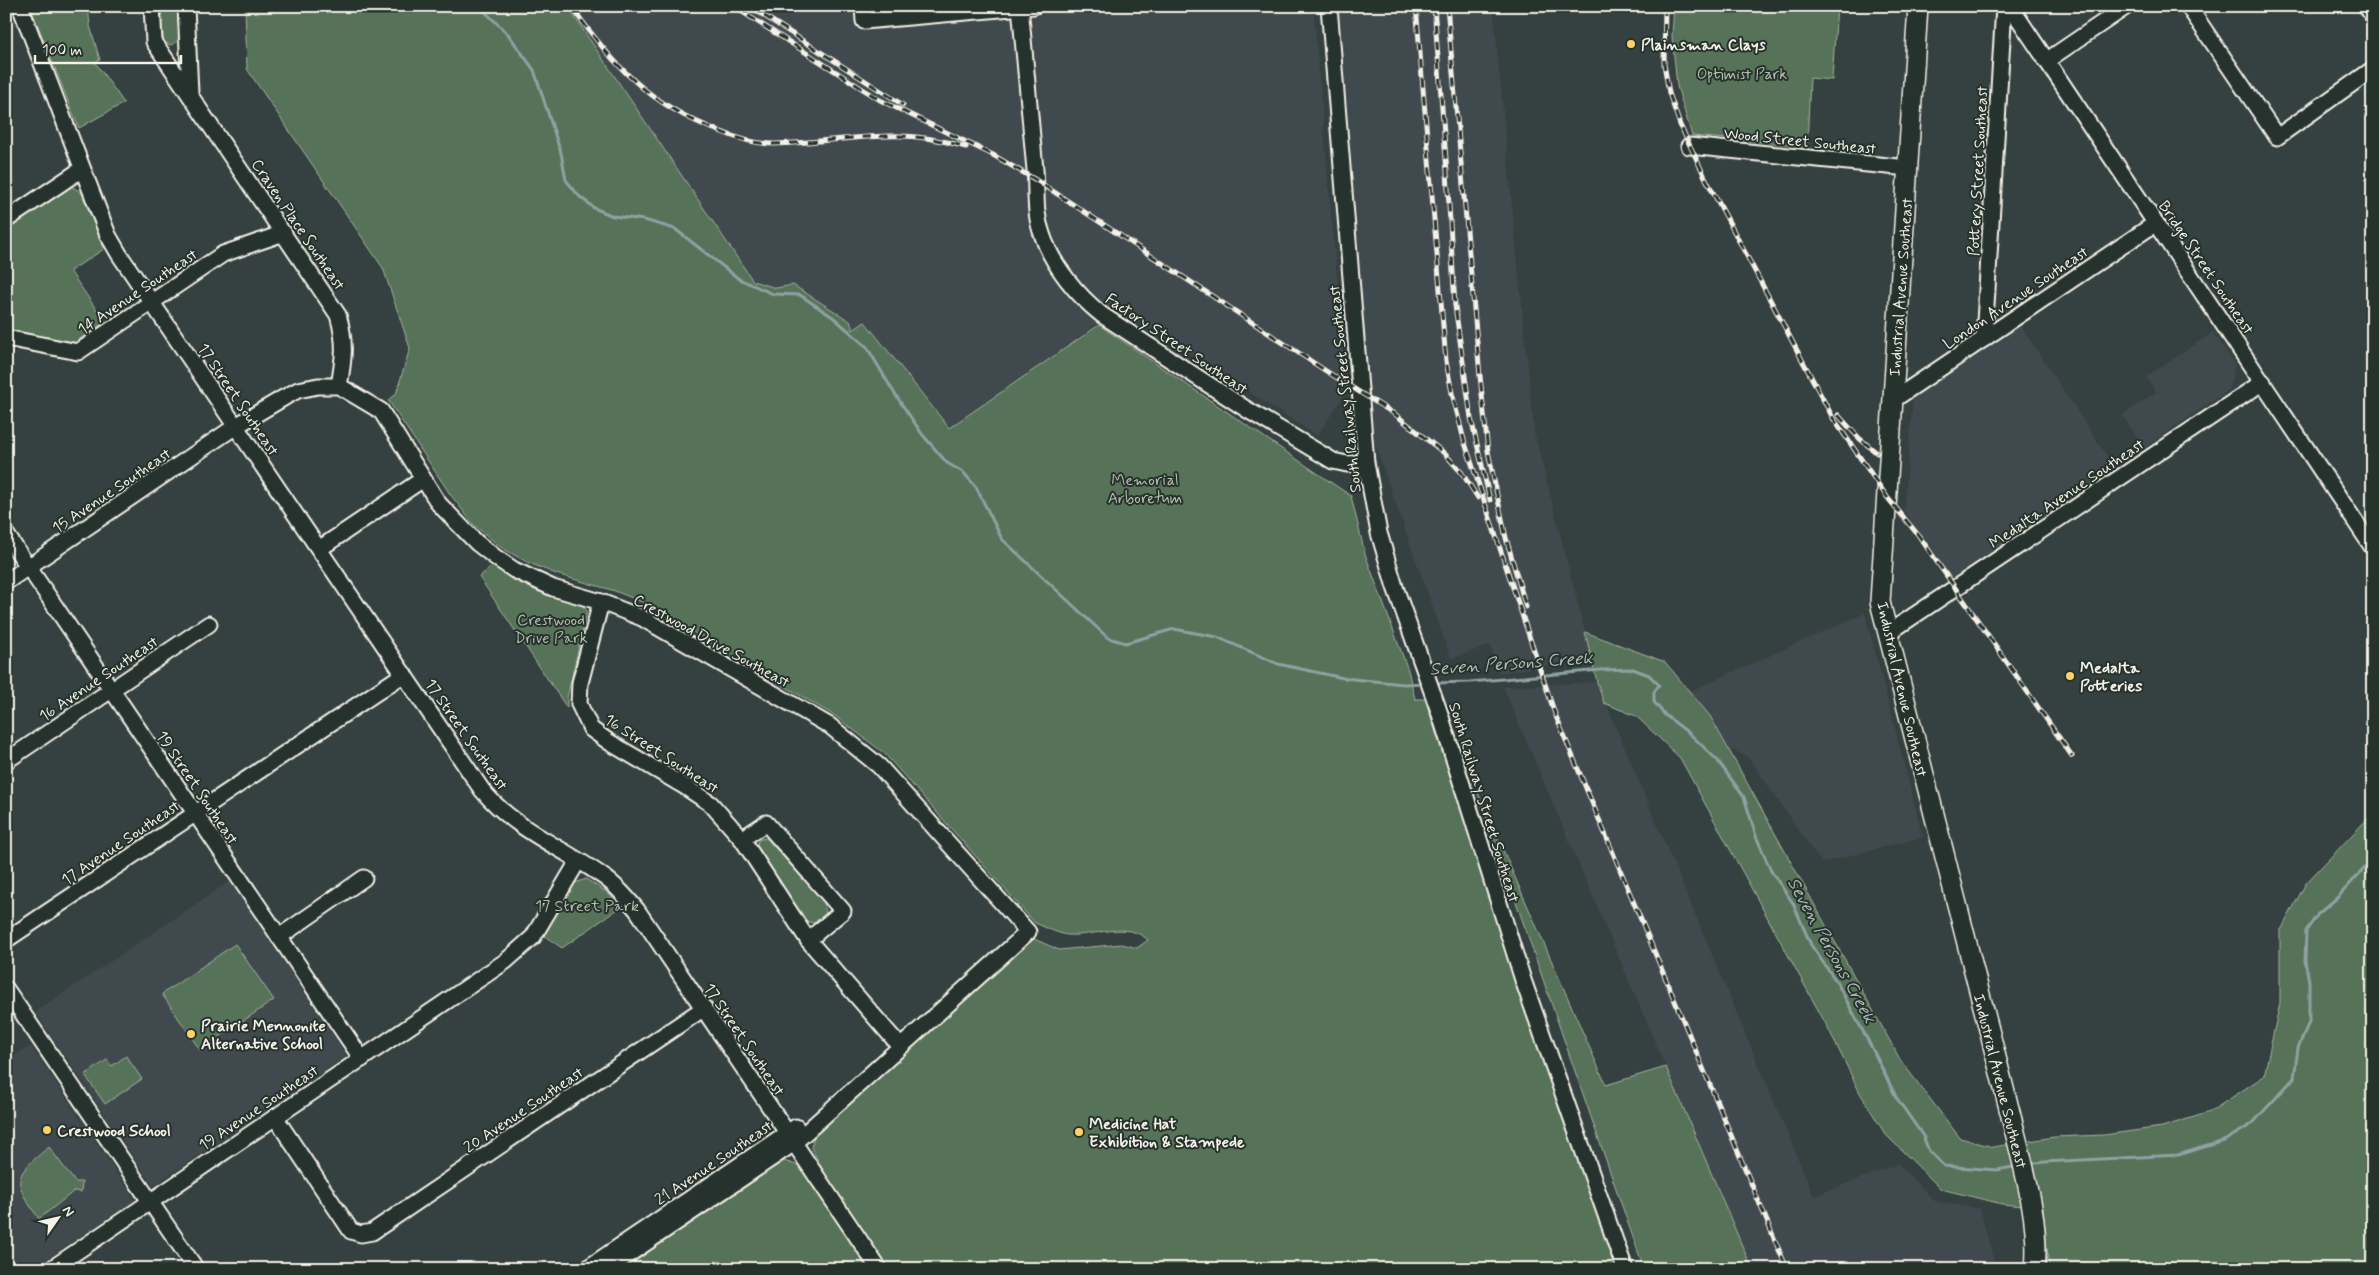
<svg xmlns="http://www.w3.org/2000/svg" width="2379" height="1275" viewBox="0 0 2379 1275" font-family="Mynerve,sans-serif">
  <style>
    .built { fill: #3f494e }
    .green { fill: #577259; stroke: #a6b2a0 }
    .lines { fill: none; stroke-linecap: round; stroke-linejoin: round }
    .stream { stroke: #8fa1a2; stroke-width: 3 }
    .minor-casing { stroke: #f4f1e8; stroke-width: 19 }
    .major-casing { stroke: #f4f1e8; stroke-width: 22 }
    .minor { stroke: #26332d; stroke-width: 15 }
    .major { stroke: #26332d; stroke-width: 19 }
    .rail-casing { stroke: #f4f1e8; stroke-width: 5 }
    .rail { stroke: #26332d; stroke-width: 3; stroke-dasharray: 9; stroke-linecap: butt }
    .poi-dot { fill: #ffd166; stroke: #26332d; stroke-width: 2 }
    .labels { text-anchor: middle; stroke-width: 4; stroke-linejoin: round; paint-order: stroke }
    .poi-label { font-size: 16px; font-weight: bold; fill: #f4f1e8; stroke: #26332d; text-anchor: start }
    .park-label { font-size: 16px; fill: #b5beaf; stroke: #26332d }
    .street-label { font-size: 16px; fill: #f4f1e8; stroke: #26332d }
    .water-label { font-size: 18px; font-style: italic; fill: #b1bbb9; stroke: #26332d }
  </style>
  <rect width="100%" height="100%" fill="#354040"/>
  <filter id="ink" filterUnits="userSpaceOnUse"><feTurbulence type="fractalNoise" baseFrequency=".02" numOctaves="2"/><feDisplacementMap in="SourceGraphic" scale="10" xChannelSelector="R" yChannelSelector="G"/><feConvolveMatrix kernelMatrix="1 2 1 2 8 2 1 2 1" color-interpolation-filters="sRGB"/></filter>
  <g filter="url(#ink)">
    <g class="built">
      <path d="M567,6h216v6l79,-6h451l34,385 -30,45 -198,-127 -170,119 -84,-106 -13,9 -2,-11 -57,-35 -17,3 -23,-7z"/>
      <path d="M1339,6h154l41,425 58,228 -94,14 -8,-28 -39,14 -78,-219z"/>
      <path d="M2020,325l95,143 -163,110 -48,-67 9,-116z"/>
      <path d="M2213,332l22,32 -6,26 -85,58 -22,-33 34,-23 -10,-15z"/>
      <path d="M1865,613l58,224 -102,26 -72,-105 -21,-10 -18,-32 -20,-25z"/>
      <path d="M1597,682l217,514 84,-32 37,37 45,8 16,60h-244l-249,-582z"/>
      <path d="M230,881l117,175 -194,130 -118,-174z"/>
      <path d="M31,1046l104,154 -103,69h-26v-209z"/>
    </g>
    <g class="green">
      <path d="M30,6h58l2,20 10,34 -5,2 29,41 -45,25z"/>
      <path d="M161,6h16l2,30 -2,6 -6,3 -6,-2 -2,-5z"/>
      <path d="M245,6h322l186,275 23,7 17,-3 57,36 3,9 12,-8 84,106 150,-103 252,171 14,58 43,116 7,29h10l93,287 99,283h-994l161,-108 15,5 14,14 11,-7 -13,-26 4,-13 217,-196 27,12 63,-6 15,4 11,-8c-21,-20 -54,-3 -80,-5 -10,-1 -23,-8 -33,-12l-151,-170 -49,-37 -193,-114 -27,-11 -59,-17 -29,-12 -25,-14 -28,-23 -24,-31 -62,-94 8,-6 14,-46 -27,-80 -136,-199z"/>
      <path d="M1674,6h163l-5,74 -22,-2 -3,68 -115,-10 -15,-50 -5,-50z"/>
      <path d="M71,186l11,7 22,56 -34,22 35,51 -34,23 -65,-14v-102z"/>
      <path d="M492,566c19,12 38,24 60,30 11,3 29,4 35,15l-20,87v10l-88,-131z"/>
      <path d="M1585,632l80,30 45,54 191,345 59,77 33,9 61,-10 50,-2 58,-8 48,-15 54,-36 16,-73v-71l26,-49 67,-70v456h-324l-6,-61 -41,-4 -61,-15 -56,-55 -25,-41 -32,-65 -148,-270 -44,-42 -32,-13 -7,-21z"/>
      <path d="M1478,793l128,292 60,-18 86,202h-108z"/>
      <path d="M766,838l58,64 2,12c-5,9 -13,11 -21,6l-47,-70 -1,-8 4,-3z"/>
      <path d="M586,879l22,14 13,14 -59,41 -19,-13 32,-52z"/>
      <path d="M235,944l39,56 -74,50 -38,-56z"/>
      <path d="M126,1056l16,23 -37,25 -20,-29 22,-15 5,6z"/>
      <path d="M49,1147l26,35h7l-1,10 -7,-1 -35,28c-27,-39 -27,-42 10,-72z"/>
    </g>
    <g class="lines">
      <g class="stream">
        <path d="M479,6l29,28 26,36 27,83 5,27 13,16 15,12 19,8 31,4 31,9 64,50 34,15 27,1 34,23 33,29 26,44 29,43 25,29 16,9 13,15 26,52 106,99 18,5 48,-14 43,8 61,27 65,14 61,6 21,-1"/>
        <path d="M1434,683l36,-1 131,-12 32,-1 16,6 10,10 -5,7v10l11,13 25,19 28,27 26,36 12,39 15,35 22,32 18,42 25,36 37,69 23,47 27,39 6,15 15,15 53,4 21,-4"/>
        <path d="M2029,1164l15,-2 134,-7 46,-14 28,-17 42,-46 4,-30 11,-26v-41l-4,-20 1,-30 12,-17 20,-17 35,-38"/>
      </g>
      <g class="minor-casing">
        <g id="minor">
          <path d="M20,6l88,229 11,19 363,536c32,39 79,57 119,85 14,9 25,22 36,35l242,359"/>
          <path d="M152,6l2,36 184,273c8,27 6,43 1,71"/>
          <path d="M186,6l4,87"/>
          <path d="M863,6l1,15 170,-15"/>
          <path d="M1020,6c5,55 10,109 15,164 2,21 -1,43 7,64 10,31 35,61 60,81l144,94 87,52 14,3 19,-1"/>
          <path d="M1329,6l37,457 13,70 16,54 44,124 84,269 102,289"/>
          <path d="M2010,6l363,542"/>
          <path d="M2188,6l89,131 96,-68"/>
          <path d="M2366,6l7,10"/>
          <path d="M2046,61l81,-55"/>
          <path d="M1689,146l219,22"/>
          <path d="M6,220l76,-51"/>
          <path d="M6,338l72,14 145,-98 61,-21"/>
          <path d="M1984,339l20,-333"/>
          <path d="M1893,400l263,-177"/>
          <path d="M6,534l356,525"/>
          <path d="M319,549l104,-70"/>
          <path d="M6,582l230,-156 49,-29 13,-7 20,-4h21l42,25 58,93 38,39 18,14 19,13 39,18 48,14 41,16 188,108 49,40 149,166 -234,211 -187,126"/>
          <path d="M601,602l-21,81 -1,21 12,25 18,13 75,44 27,18 31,35 66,101 92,106"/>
          <path d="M1888,633l375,-251"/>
          <path d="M6,761l203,-137"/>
          <path d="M742,839l24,-16 77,88 -35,29"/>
          <path d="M279,937l85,-59"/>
          <path d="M6,940l398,-266"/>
          <path d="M6,989l190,280"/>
          <path d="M275,1117l76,114 10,3 11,-2 332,-224"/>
          <path d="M51,1269l455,-308 27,-24 45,-76"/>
          <path d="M586,1269l210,-142"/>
        </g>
      </g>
      <g class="major-casing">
        <path id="major" d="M1918,6l-38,596 133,522c11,45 27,99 22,145"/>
      </g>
      <use href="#minor" class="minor"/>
      <use href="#major" class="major"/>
      <g class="rail-casing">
        <g id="rail">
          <path d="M571,6c42,59 78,99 148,125 17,7 36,13 55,13 38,-1 76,-7 114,-8 25,-1 54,4 78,11"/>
          <path d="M733,6l147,94 113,55 43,25 290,191 70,44 48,38 18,20 16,25"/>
          <path d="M749,6l154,99"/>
          <path d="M1416,6l30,355 6,32 12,47 91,274 232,555"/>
          <path d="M1434,6l13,166 8,134 16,112 19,82"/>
          <path d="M1447,6l33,370 8,75 18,87 20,69"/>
          <path d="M1665,6l-1,58 5,29 11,32 26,54 127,239 54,79 32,39 153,220"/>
          <path d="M1838,415l21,23 18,15"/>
        </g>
      </g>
      <use href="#rail" class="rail"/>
    </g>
  </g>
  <g class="poi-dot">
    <circle cx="1631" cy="44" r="5"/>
    <circle cx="2070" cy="676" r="5"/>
    <circle cx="191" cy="1034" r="5"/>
    <circle cx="47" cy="1130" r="5"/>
    <circle cx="1079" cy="1132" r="5"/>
  </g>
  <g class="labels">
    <g class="poi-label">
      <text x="1641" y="50">Plainsman Clays</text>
      <text x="2080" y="673">Medalta<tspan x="2080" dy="18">Potteries</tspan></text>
      <text x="201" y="1031">Prairie Mennonite<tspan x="201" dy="18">Alternative School</tspan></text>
      <text x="1089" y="1129">Medicine Hat<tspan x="1089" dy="18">Exhibition &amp; Stampede</tspan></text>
      <text x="57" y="1136">Crestwood School</text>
    </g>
    <g class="park-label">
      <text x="1742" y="79">Optimist Park</text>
      <text x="1145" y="485">Memorial<tspan x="1145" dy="18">Arboretum</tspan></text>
      <text x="551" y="625">Crestwood<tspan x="551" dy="18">Drive Park</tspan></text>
      <text x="587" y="911">17 Street Park</text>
    </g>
    <g class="street-label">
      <text transform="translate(1800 140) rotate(6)" y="6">Wood Street Southeast</text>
      <text transform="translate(1977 171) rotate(-87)" y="6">Pottery Street Southeast</text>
      <text transform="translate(299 224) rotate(56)" y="6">Craven Place Southeast</text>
      <text transform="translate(2207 267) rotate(56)" y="6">Bridge Street Southeast</text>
      <text transform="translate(1900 287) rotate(-86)" y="6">Industrial Avenue Southeast</text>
      <text transform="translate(137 291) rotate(-34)" y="6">14 Avenue Southeast</text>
      <text transform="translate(2015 297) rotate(-34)" y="6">London Avenue Southeast</text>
      <text transform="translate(1177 343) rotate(34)" y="6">Factory Street Southeast</text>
      <text transform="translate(1344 389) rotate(-96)" y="6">South Railway Street Southeast</text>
      <text transform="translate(239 399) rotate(56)" y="6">17 Street Southeast</text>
      <text transform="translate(111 490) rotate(-34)" y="6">15 Avenue Southeast</text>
      <text transform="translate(2066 493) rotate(-34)" y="6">Medalta Avenue Southeast</text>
      <text transform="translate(712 640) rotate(29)" y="6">Crestwood Drive Southeast</text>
      <text transform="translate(98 678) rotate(-34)" y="6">16 Avenue Southeast</text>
      <text transform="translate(1903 689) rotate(77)" y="6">Industrial Avenue Southeast</text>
      <text transform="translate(467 734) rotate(55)" y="6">17 Street Southeast</text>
      <text transform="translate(662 753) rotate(33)" y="6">16 Street Southeast</text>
      <text transform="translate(198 787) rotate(56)" y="6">19 Street Southeast</text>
      <text transform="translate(1485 802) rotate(73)" y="6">South Railway Street Southeast</text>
      <text transform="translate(120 842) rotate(-34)" y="6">17 Avenue Southeast</text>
      <text transform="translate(745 1039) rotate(56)" y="6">17 Street Southeast</text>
      <text transform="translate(2001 1081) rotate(76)" y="6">Industrial Avenue Southeast</text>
      <text transform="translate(258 1107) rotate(-34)" y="6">19 Avenue Southeast</text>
      <text transform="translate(523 1109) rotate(-34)" y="6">20 Avenue Southeast</text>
      <text transform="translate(713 1162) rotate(-34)" y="6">21 Avenue Southeast</text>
    </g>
    <g class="water-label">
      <text transform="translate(1511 663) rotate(-4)" y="6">Seven Persons Creek</text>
      <text transform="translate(1832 950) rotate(61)" y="6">Seven Persons Creek</text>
    </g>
  </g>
  <rect width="2379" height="1275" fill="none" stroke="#26332d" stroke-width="25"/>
  <rect x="12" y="12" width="2354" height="1250" fill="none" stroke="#f4f1e8" stroke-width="2" filter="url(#ink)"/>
  <g transform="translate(58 1218) rotate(56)" stroke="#26332d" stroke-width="4" paint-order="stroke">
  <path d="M0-4L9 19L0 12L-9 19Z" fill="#f4f1e8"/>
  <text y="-8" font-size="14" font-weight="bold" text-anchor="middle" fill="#f4f1e8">N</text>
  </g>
  <path d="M35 55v8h146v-8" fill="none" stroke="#f4f1e8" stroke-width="2.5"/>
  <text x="42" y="55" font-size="15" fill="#f4f1e8" stroke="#26332d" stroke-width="4" paint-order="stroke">100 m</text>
</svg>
